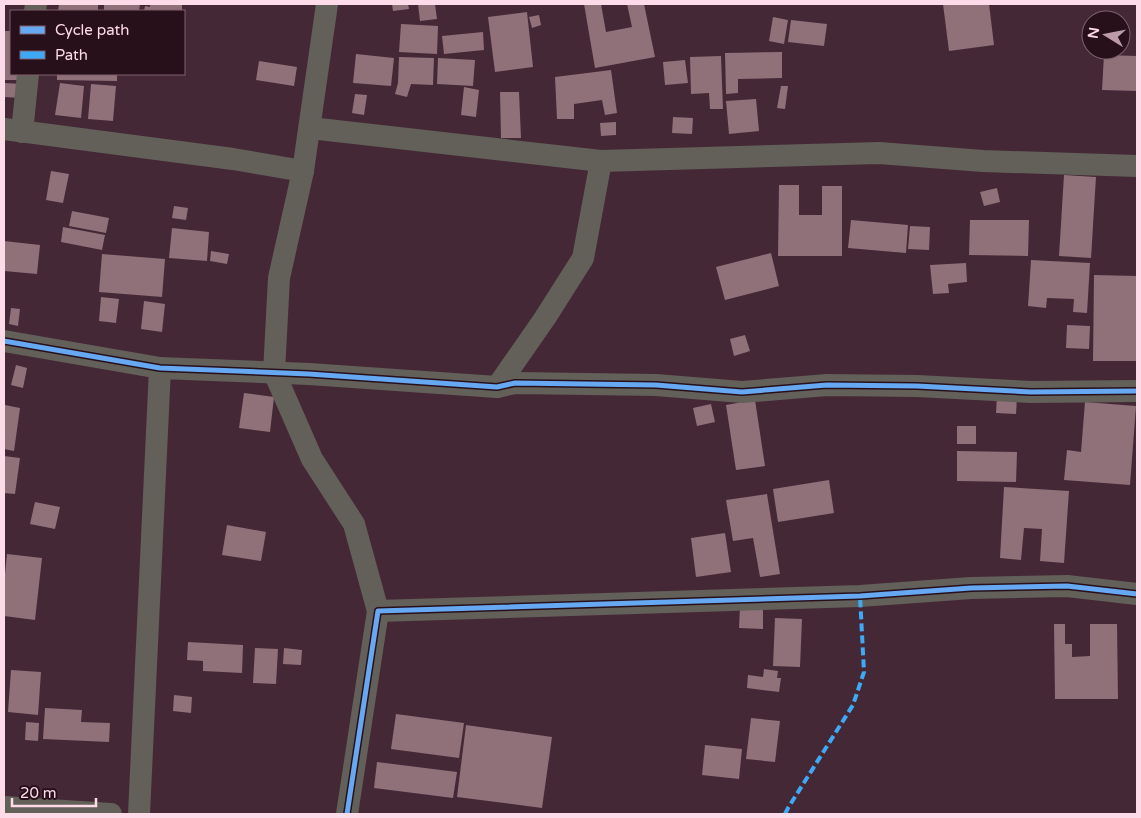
<svg xmlns="http://www.w3.org/2000/svg" width="1141" height="818" viewBox="0 0 1141 818" font-family="'Varela Round',sans-serif">
  <style>
    .building { fill: #907079 }
    .lines { fill: none; stroke-linecap: round; stroke-linejoin: round }
    .minor { stroke: #635f59; stroke-width: 22 }
    .quiet { stroke: #3fa9f5; stroke-width: 4; stroke-dasharray: 8 4; stroke-linecap: butt }
    .cycleway-casing { stroke: #28101b; stroke-width: 8 }
    .cycleway { stroke: #66a8f1; stroke-width: 5 }
  </style>
  <rect width="100%" height="100%" fill="#442836"/>
  <g class="building">
    <path d="M59,4h39v7h-40z"/>
    <path d="M104,4h36l-1,7h-35z"/>
    <path d="M150,4h32v7h-38l1,-5 5,1z"/>
    <path d="M392,4h16l1,5 -16,2z"/>
    <path d="M418,4h17l2,15 -17,2z"/>
    <path d="M584,4h17l5,28 26,-5 -5,-23h17l11,53 -60,11z"/>
    <path d="M943,4h46l5,41 -45,6z"/>
    <path d="M527,12l6,55 -38,5 -7,-55z"/>
    <path d="M539,15l2,10 -9,3 -3,-11z"/>
    <path d="M773,17l15,3 -4,24 -15,-3z"/>
    <path d="M791,20l36,4 -3,22 -36,-4z"/>
    <path d="M401,24l37,2 -1,28 -38,-2z"/>
    <path d="M4,31h7v43h9v6h-16z"/>
    <path d="M483,32l1,18 -40,4 -2,-18z"/>
    <path d="M782,52v26l-44,1v14l-12,1 -1,-41z"/>
    <path d="M356,54l38,4 -3,28 -38,-3z"/>
    <path d="M1104,55l33,1v35l-35,-1z"/>
    <path d="M721,56l2,53h-13l-1,-16 -18,1 -1,-37z"/>
    <path d="M399,57l35,1 -1,27 -22,-1 -4,13 -12,-3 3,-11z"/>
    <path d="M438,58l37,2 -2,26 -36,-2z"/>
    <path d="M685,60l3,23 -23,2 -2,-23z"/>
    <path d="M259,61l38,6 -3,19 -38,-6z"/>
    <path d="M611,70l6,43 -12,2 -3,-15 -28,4v15h-17l-2,-42z"/>
    <path d="M57,74h60v7l-60,-1z"/>
    <path d="M5,83l17,1 -1,14 -17,-1z"/>
    <path d="M60,83l24,3 -3,32 -26,-3z"/>
    <path d="M91,84l25,2 -3,35 -25,-2z"/>
    <path d="M781,86h7l-3,23 -8,-1z"/>
    <path d="M464,87l15,3 -3,27 -15,-2z"/>
    <path d="M500,92h19l2,46h-20z"/>
    <path d="M355,94l12,1 -3,20 -12,-2z"/>
    <path d="M756,99l3,32 -30,3 -3,-33z"/>
    <path d="M673,117l20,1 -1,16 -20,-1z"/>
    <path d="M616,122v13l-15,1 -1,-13z"/>
    <path d="M51,171l18,3 -6,29 -17,-3z"/>
    <path d="M1064,175l32,2 -5,81 -32,-2z"/>
    <path d="M779,185h20v30h23v-29h20v70h-64z"/>
    <path d="M997,188l3,14 -16,4 -4,-14z"/>
    <path d="M174,206l14,2 -2,12 -14,-2z"/>
    <path d="M72,211l37,7 -3,15 -37,-7z"/>
    <path d="M851,220l57,5 -2,28 -58,-5z"/>
    <path d="M970,220h59l-1,36 -59,-1z"/>
    <path d="M910,226l20,1 -1,23 -21,-1z"/>
    <path d="M63,227l42,8 -3,15 -41,-8z"/>
    <path d="M172,228l37,4 -2,29 -38,-3z"/>
    <path d="M4,241l36,4 -3,29 -33,-3z"/>
    <path d="M211,251l18,3 -2,10 -17,-3z"/>
    <path d="M771,253l8,33 -54,14 -9,-33z"/>
    <path d="M102,254l63,5 -3,38 -63,-5z"/>
    <path d="M1031,260l59,3 -3,50 -14,-1 1,-13 -27,-1 -1,10 -18,-2z"/>
    <path d="M966,263l1,19 -19,2 1,9 -16,1 -3,-29z"/>
    <path d="M1094,275l43,1v85h-44z"/>
    <path d="M101,297l18,2 -3,24 -17,-2z"/>
    <path d="M144,301l21,3 -3,28 -21,-3z"/>
    <path d="M11,308l9,1 -2,17 -9,-2z"/>
    <path d="M1067,325l23,1 -1,23 -23,-1z"/>
    <path d="M745,335l5,16 -16,5 -4,-17z"/>
    <path d="M16,365l11,3 -4,20 -12,-3z"/>
    <path d="M244,393l30,4 -4,35 -31,-4z"/>
    <path d="M997,395l20,2 -1,17 -20,-1z"/>
    <path d="M755,400l10,66 -29,4 -10,-65z"/>
    <path d="M1085,402l51,4 -6,79 -66,-5 3,-30 14,2z"/>
    <path d="M711,404l4,18 -18,4 -4,-18z"/>
    <path d="M5,405l15,3 -6,43 -10,-2z"/>
    <rect x="957" y="426" width="19" height="18"/>
    <path d="M957,451l60,1 -1,30 -59,-1z"/>
    <path d="M4,456l16,2 -5,36 -11,-1z"/>
    <path d="M829,480l5,33 -56,9 -5,-33z"/>
    <path d="M1004,487l65,4 -5,72 -24,-2 2,-32 -18,-1 -3,32 -21,-2z"/>
    <path d="M767,494l13,80 -20,3 -7,-39 -20,3 -7,-41z"/>
    <path d="M35,502l25,5 -5,22 -25,-5z"/>
    <path d="M227,525l39,7 -5,29 -39,-6z"/>
    <path d="M725,533l6,39 -35,5 -5,-39z"/>
    <path d="M7,554l35,4 -7,62 -31,-4v-32z"/>
    <path d="M740,607l23,1v21l-24,-1z"/>
    <path d="M775,618l27,1 -2,48 -27,-1z"/>
    <path d="M1054,624h11v20h7v13l18,-1v-32h27l1,75h-63z"/>
    <path d="M188,642l55,3 -1,28 -39,-2v-10l-16,-1z"/>
    <path d="M255,648l23,1 -2,35 -23,-1z"/>
    <path d="M284,648l18,2 -1,15 -18,-1z"/>
    <path d="M764,669l14,2 -1,7h4l-2,14 -32,-4 1,-13 15,2z"/>
    <path d="M11,670l30,2 -3,43 -30,-3z"/>
    <path d="M174,695l18,2 -1,16 -18,-2z"/>
    <path d="M45,708l37,2 -1,12 29,1 -1,19 -66,-3z"/>
    <path d="M396,714l68,9 -5,35 -68,-9z"/>
    <path d="M751,718l29,3 -5,41 -29,-3z"/>
    <path d="M26,722l13,1 -1,18 -13,-1z"/>
    <path d="M466,725l86,12 -10,71 -85,-11z"/>
    <path d="M705,745l37,4 -3,30 -37,-4z"/>
    <path d="M377,762l80,10 -4,26 -79,-10z"/>
  </g>
  <g class="lines">
    <g class="minor">
      <path d="M327,4l-24,167 -24,107 -5,94 38,87 42,65 24,87"/>
      <path d="M35,11l1,-7"/>
      <path d="M310,128l291,33 278,-8 104,8 154,5"/>
      <path d="M4,129l229,30 70,12"/>
      <path d="M22,132l6,-58"/>
      <path d="M4,341l156,27 149,6 188,13 18,-4 141,2 86,7 85,-7 90,1 114,6 106,-1"/>
      <path d="M497,387l48,-69 38,-60 18,-97"/>
      <path d="M4,807l107,7"/>
      <path d="M139,814l21,-446"/>
      <path d="M347,814l31,-203 482,-15 111,-8 96,-2 70,8"/>
    </g>
    <path class="quiet" d="M785,814l3,-6 65,-103 11,-33 -4,-76"/>
    <g class="cycleway-casing">
      <g id="cycleway">
        <path d="M4,341l156,27 149,6 188,13 18,-4 141,2 86,7 85,-7 90,1 114,6 106,-1"/>
        <path d="M347,814l31,-203 482,-15 111,-8 96,-2 70,8"/>
      </g>
    </g>
    <use href="#cycleway" class="cycleway"/>
  </g>
  <rect width="1141" height="818" fill="none" stroke="#fedbe9" stroke-width="10"/>
  <rect x="10" y="10" width="175" height="65" fill="#28101b" stroke="#7e616d"/>
  <rect x="20" y="26" width="25" height="8" fill="#66a8f1" stroke="#7e616d"/>
  <text x="55" y="35" font-size="15" fill="#fedbe9">Cycle path</text>
  <rect x="20" y="51" width="25" height="8" fill="#3fa9f5" stroke="#7e616d"/>
  <text x="55" y="60" font-size="15" fill="#fedbe9">Path</text>
  <g transform="translate(1106 35) rotate(280)"><circle r="24" fill="#28101b" stroke="#7e616d"/>
  <path d="M0-4L9 19L0 12L-9 19Z" fill="#bd9caa"/>
  <text y="-8" font-size="14" font-weight="bold" text-anchor="middle" fill="#fedbe9">N</text>
  </g>
  <path d="M12 798v8h84v-8" fill="none" stroke="#fedbe9" stroke-width="2.5"/>
  <text x="20" y="798" font-size="15" fill="#fedbe9" stroke="#28101b" stroke-width="4" paint-order="stroke">20 m</text>
</svg>
